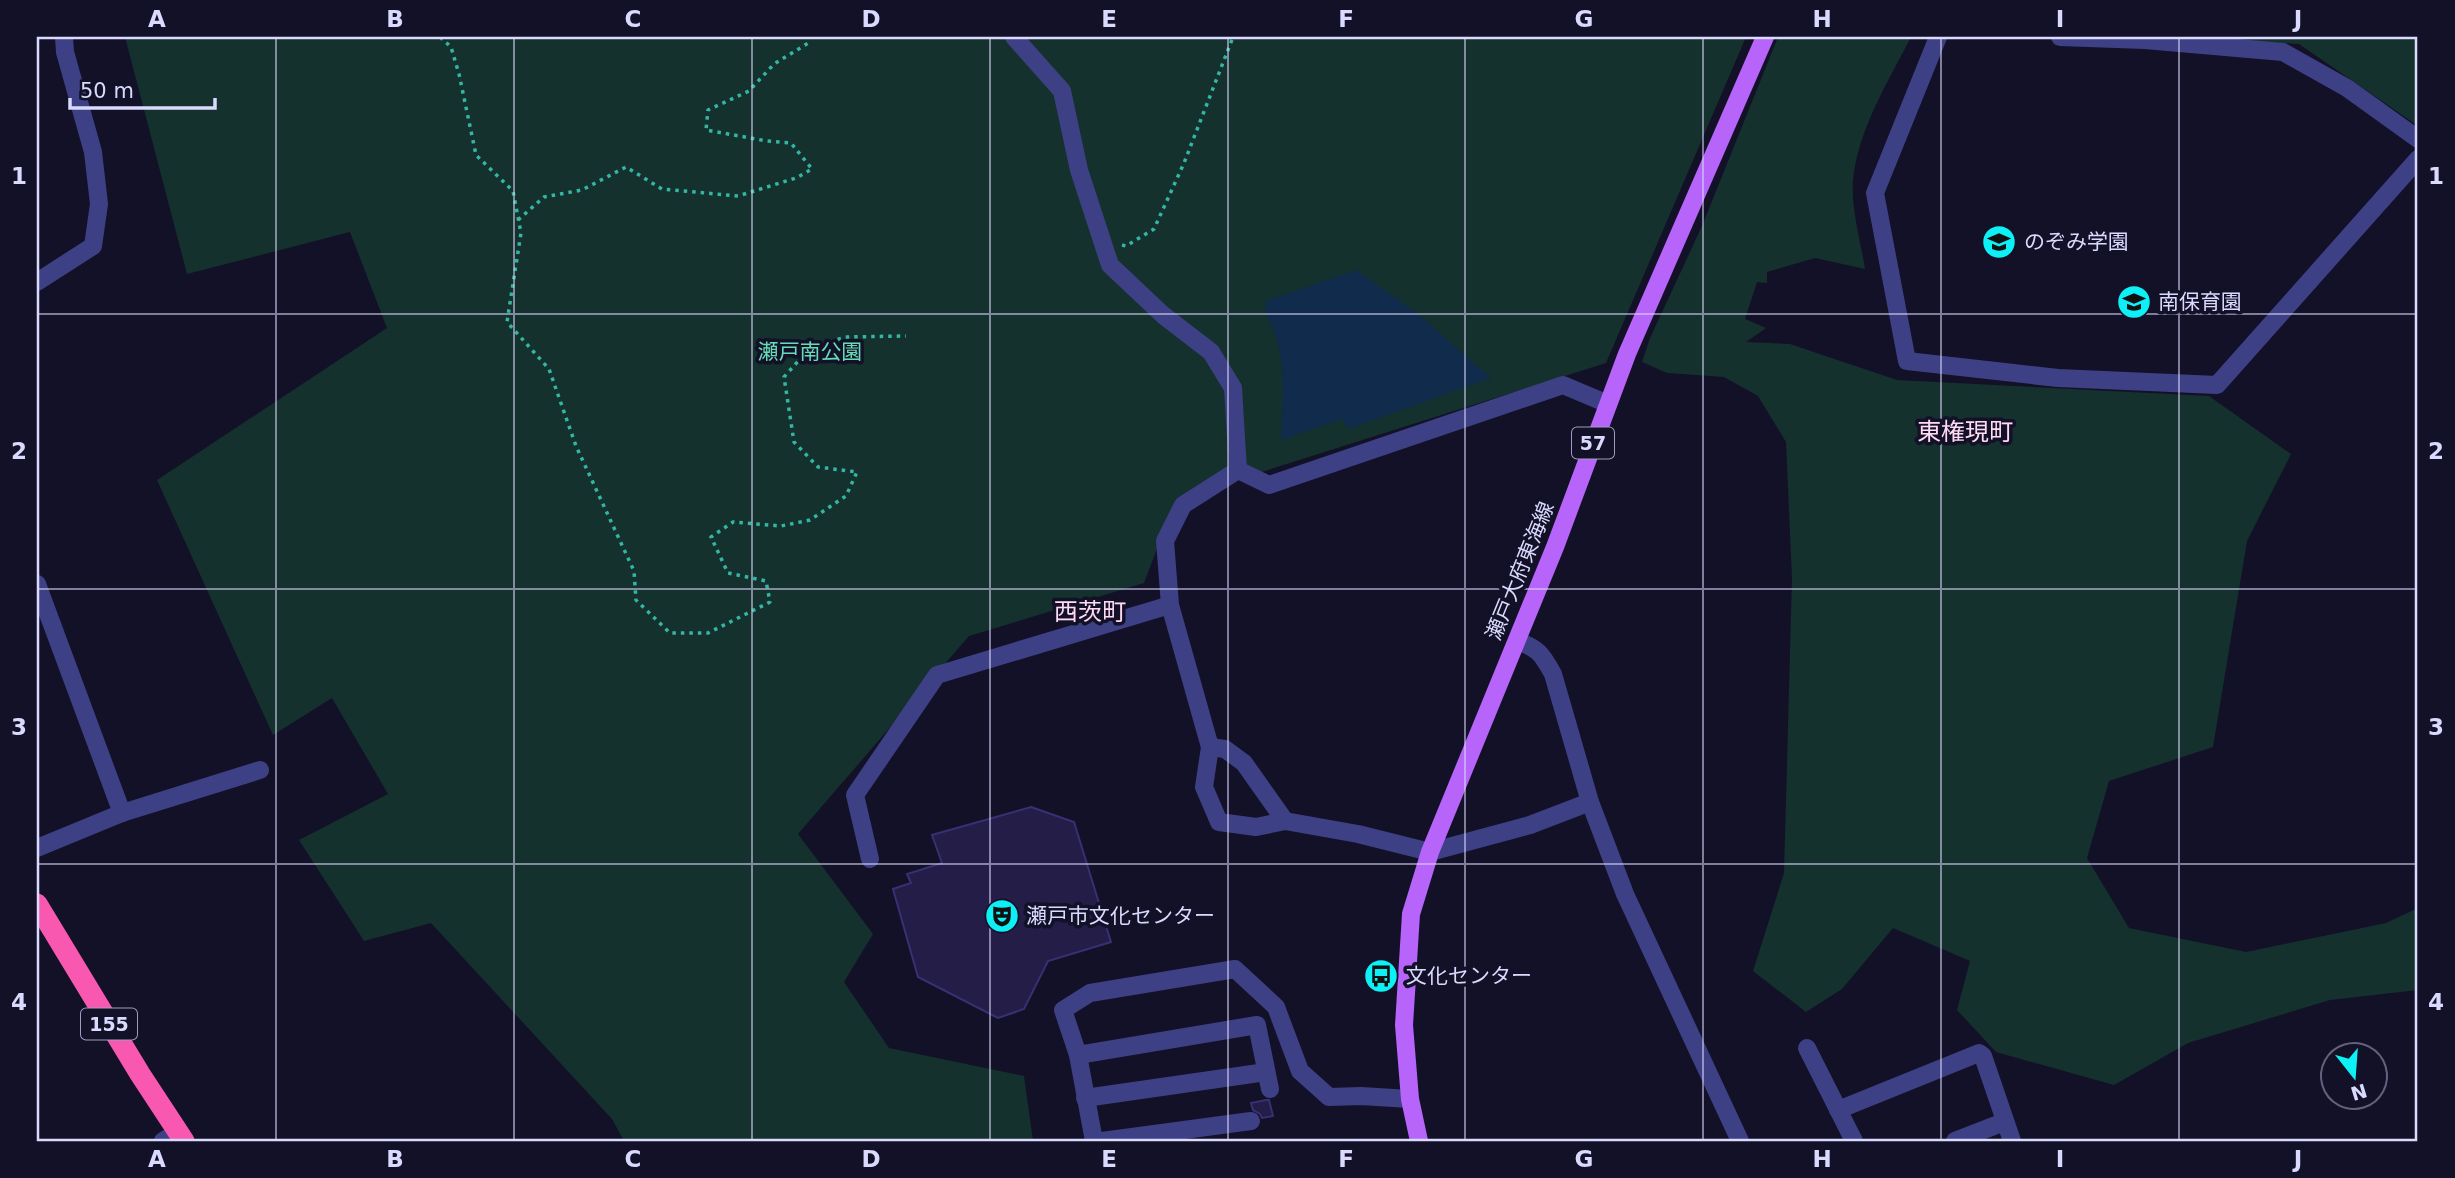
<svg xmlns="http://www.w3.org/2000/svg" width="2455" height="1178" viewBox="0 0 2455 1178" font-family="'DejaVu Sans','Noto Sans JP',sans-serif">
  <style>
    .green { fill: #14312e }
    .water { fill: #102b4c }
    .building { fill: #231d48; stroke: #393073; stroke-width: 2 }
    .lines { fill: none; stroke-linecap: round; stroke-linejoin: round }
    .path { stroke: #34b6a4; stroke-width: 3.5; stroke-dasharray: 3.5 5; stroke-linecap: butt }
    .minor { stroke: #3e4085; stroke-width: 18 }
    .major { stroke: #b664fa; stroke-width: 18 }
    .highway { stroke: #f958b1; stroke-width: 21 }
    .grid { fill: none; stroke: #dad9fe; stroke-width: 2; stroke-opacity: 0.55 }
    .labels { text-anchor: middle; stroke-width: 7; stroke-linejoin: round; paint-order: stroke }
    .shield { fill: #131127; stroke: #9e9dbe; stroke-width: 2 }
    .shield-label { font-size: 19px; font-weight: bold; fill: #dad9fe }
    .poi-label { font-size: 21px; fill: #dad9fe; stroke: #131127; text-anchor: start }
    .park-label { font-size: 21px; fill: #66dcb6; stroke: #131127 }
    .street-label { font-size: 21px; fill: #dad9fe; stroke: #131127 }
    .quarter-label { font-size: 24px; fill: #fedaf4; stroke: #131127 }
    .neatline { fill: none; stroke: #dad9fe; stroke-width: 2.5 }
    .grid-label { font-size: 23px; text-anchor: middle; font-weight: bold; fill: #dad9fe }
  </style>
  <rect width="100%" height="100%" fill="#131127"/>
  <g class="green">
    <path d="M125,37h1621l-140,326 -430,136 -32,84 -175,53 -171,198 75,100 -29,48 45,66 135,28 9,65h-409l-12,-22 -181,-196 -67,18 -65,-101 89,-46 -56,-96 -59,37 -116,-255 230,-152 -37,-96 -163,42z"/>
    <path d="M1778,37h133c-21,41 -50,88 -57,135 -5,30 6,66 11,97l-50,-11 -48,14v11l-10,-1 -12,37 21,9 -20,14 44,2 107,36 312,16 82,58 -44,87 -34,206 -104,34 -22,77 42,70 117,24 140,-29 32,-15v82l-88,10 -142,43 -74,42 -118,-33 -39,-42 13,-49 -77,-33 -51,61 -36,23 -53,-41 31,-98 8,-295 -6,-136 -28,-46 -34,-19 -57,-4 -25,-11 8,-24 52,-112z"/>
    <path d="M2175,37h243v89l-119,-82z"/>
  </g>
  <path class="water" d="M1356,270l62,44 73,64 -143,51 -6,-10 -61,21c1,-36 6,-74 -7,-109 -4,-11 -11,-18 -8,-30z"/>
  <g class="building">
    <path d="M1031,807l43,15 37,120 -63,19 -24,48 -26,9 -80,-41 -25,-88 18,-6 -4,-9 35,-11 -10,-28z"/>
    <path d="M1266,1100h3l4,16 -11,2 -2,-4 -7,-4 -2,-7z"/>
  </g>
  <g class="lines">
    <g class="path">
      <path d="M440,37l11,10 8,27 17,81 37,36 8,42 -14,89 42,47 27,77 58,125 2,29 34,33h38l62,-31 -4,-21 -38,-8 -17,-36 22,-15 48,4 29,-6 36,-24 11,-24 -39,-5 -24,-25 -10,-65 25,-28 36,-12 61,-1"/>
      <path d="M518,220l26,-23 38,-7 44,-23 36,22 76,7 58,-18 16,-9 -21,-26 -24,-2 -61,-11 2,-20 41,-19 25,-27 36,-22"/>
      <path d="M1122,245l4,1 28,-17 30,-66 49,-126"/>
    </g>
    <g class="minor">
      <path d="M1014,37l48,54 17,79 31,95 53,50 48,37 22,36 5,82"/>
      <path d="M1938,37l-63,156 32,168 151,17 159,7 201,-226"/>
      <path d="M2060,37l85,3 138,12 64,36 71,51"/>
      <path d="M37,282l56,-36 6,-42 -6,-52 -28,-100 -1,-15"/>
      <path d="M1238,470l31,15 294,-100 45,19"/>
      <path d="M37,584l85,229"/>
      <path d="M1170,605l-5,-64 18,-36 55,-35"/>
      <path d="M1517,641c21,7 25,13 36,33l37,128 35,92 115,247"/>
      <path d="M1210,747l15,2 19,14 41,58"/>
      <path d="M37,848l85,-35 138,-43"/>
      <path d="M870,859l-15,-64 82,-120 233,-70 40,142 -6,40 15,35 37,5 29,-6 73,13 72,18 100,-27 60,-23"/>
      <path d="M1807,1048l47,93"/>
      <path d="M1078,1055l179,-30 13,64"/>
      <path d="M1085,1098l181,-26"/>
      <path d="M1838,1110l141,-57 4,3 29,85"/>
      <path d="M163,1141l15,-9"/>
      <path d="M1094,1141l-16,-86 -15,-45 27,-17 145,-24 41,38 24,64 29,26 32,-1 49,3"/>
      <path d="M1102,1141l149,-20"/>
      <path d="M1955,1141l49,-19"/>
    </g>
    <path class="major" d="M1419,1141l-9,-42 -6,-74 7,-111 19,-62 125,-305 72,-193 138,-317"/>
    <path class="highway" d="M37,904l103,170 44,67"/>
  </g>
  <path class="grid" d="M276,37v1104M514,37v1104M752,37v1104M990,37v1104M1228,37v1104M1465,37v1104M1703,37v1104M1941,37v1104M2179,37v1104M37,314h2381M37,589h2381M37,864h2381"/>
  <defs>
    <g id="school-disc" transform="scale(1.75)"><circle r="9.5" fill="#0cf0f6" stroke="#131127"/><path d="M0-5L7-2L0 1L-7-2ZM-4 1L0 2.5L4 1V4Q0 6-4 4Z" fill="#111"/></g>
    <g id="theatre-disc" transform="scale(1.75)"><circle r="9.5" fill="#0cf0f6" stroke="#131127"/><path d="M-5-5.5Q0-4 5-5.5V0Q5 5 0 6Q-5 5-5 0ZM-3.3-2.5H-1v1.5H-3.3ZM1-2.5H3.3v1.5H1ZM-2.8 1Q0 5.5 2.8 1Z" fill="#111"/></g>
    <g id="bus-disc" transform="scale(1.75)"><circle r="9.5" fill="#0cf0f6" stroke="#131127"/><path d="M-5-6H5V4H4V6H2V4H-2V6H-4V4H-5ZM-3.5-4V0h7V-4ZM-3.5 1.2v1.5H-2V1.2ZM2 1.2v1.5H3.5V1.2Z" fill="#111"/></g>
  </defs>
  <g fill-rule="evenodd">
    <use href="#school-disc" x="1999" y="242"/>
    <use href="#school-disc" x="2134" y="302"/>
    <use href="#theatre-disc" x="1002" y="916"/>
    <use href="#bus-disc" x="1381" y="976"/>
  </g>
  <g class="labels">
    <g class="shield">
      <rect x="1572" y="427.5" width="42" height="31" rx="5"/>
      <rect x="81" y="1008.5" width="56" height="31" rx="5"/>
    </g>
    <g class="shield-label">
      <text x="1593" y="450">57</text>
      <text x="109" y="1031">155</text>
    </g>
    <g class="poi-label">
      <text x="2024" y="249">のぞみ学園</text>
      <text x="2158" y="309">南保育園</text>
      <text x="1026" y="923">瀬戸市文化センター</text>
      <text x="1406" y="983">文化センター</text>
    </g>
    <g class="park-label">
      <text x="810" y="359">瀬戸南公園</text>
    </g>
    <g class="street-label">
      <text transform="translate(1520 571) rotate(-68)" y="7">瀬戸大府東海線</text>
    </g>
    <g class="quarter-label">
      <text x="1965" y="440">東権現町</text>
      <text x="1090" y="620">西茨町</text>
    </g>
  </g>
  <rect width="2455" height="1178" fill="none" stroke="#131127" stroke-width="77"/>
  <g transform="translate(2354 1076) rotate(163)"><circle r="33" fill="#131127" stroke="#63617d" stroke-width="2"/>
  <path d="M0-5L12 26L0 18L-12 26Z" fill="#0cf0f6"/>
  <text y="-10" font-size="19" font-weight="bold" text-anchor="middle" fill="#dad9fe">N</text>
  </g>
  <path d="M70 98v10h145v-10" fill="none" stroke="#dad9fe" stroke-width="3.5"/>
  <text x="80" y="98" font-size="21" fill="#dad9fe" stroke="#131127" stroke-width="5" paint-order="stroke">50 m</text>
  <rect x="38" y="38" width="2378" height="1102" class="neatline"/>
  <g class="grid-label">
    <text x="157" y="27">A</text>
    <text x="395" y="27">B</text>
    <text x="633" y="27">C</text>
    <text x="871" y="27">D</text>
    <text x="1109" y="27">E</text>
    <text x="1346" y="27">F</text>
    <text x="1584" y="27">G</text>
    <text x="1822" y="27">H</text>
    <text x="2060" y="27">I</text>
    <text x="2298" y="27">J</text>
    <text x="19" y="184">1</text>
    <text x="2436" y="184">1</text>
    <text x="19" y="459">2</text>
    <text x="2436" y="459">2</text>
    <text x="19" y="735">3</text>
    <text x="2436" y="735">3</text>
    <text x="19" y="1010">4</text>
    <text x="2436" y="1010">4</text>
    <text x="157" y="1167">A</text>
    <text x="395" y="1167">B</text>
    <text x="633" y="1167">C</text>
    <text x="871" y="1167">D</text>
    <text x="1109" y="1167">E</text>
    <text x="1346" y="1167">F</text>
    <text x="1584" y="1167">G</text>
    <text x="1822" y="1167">H</text>
    <text x="2060" y="1167">I</text>
    <text x="2298" y="1167">J</text>
  </g>
</svg>
